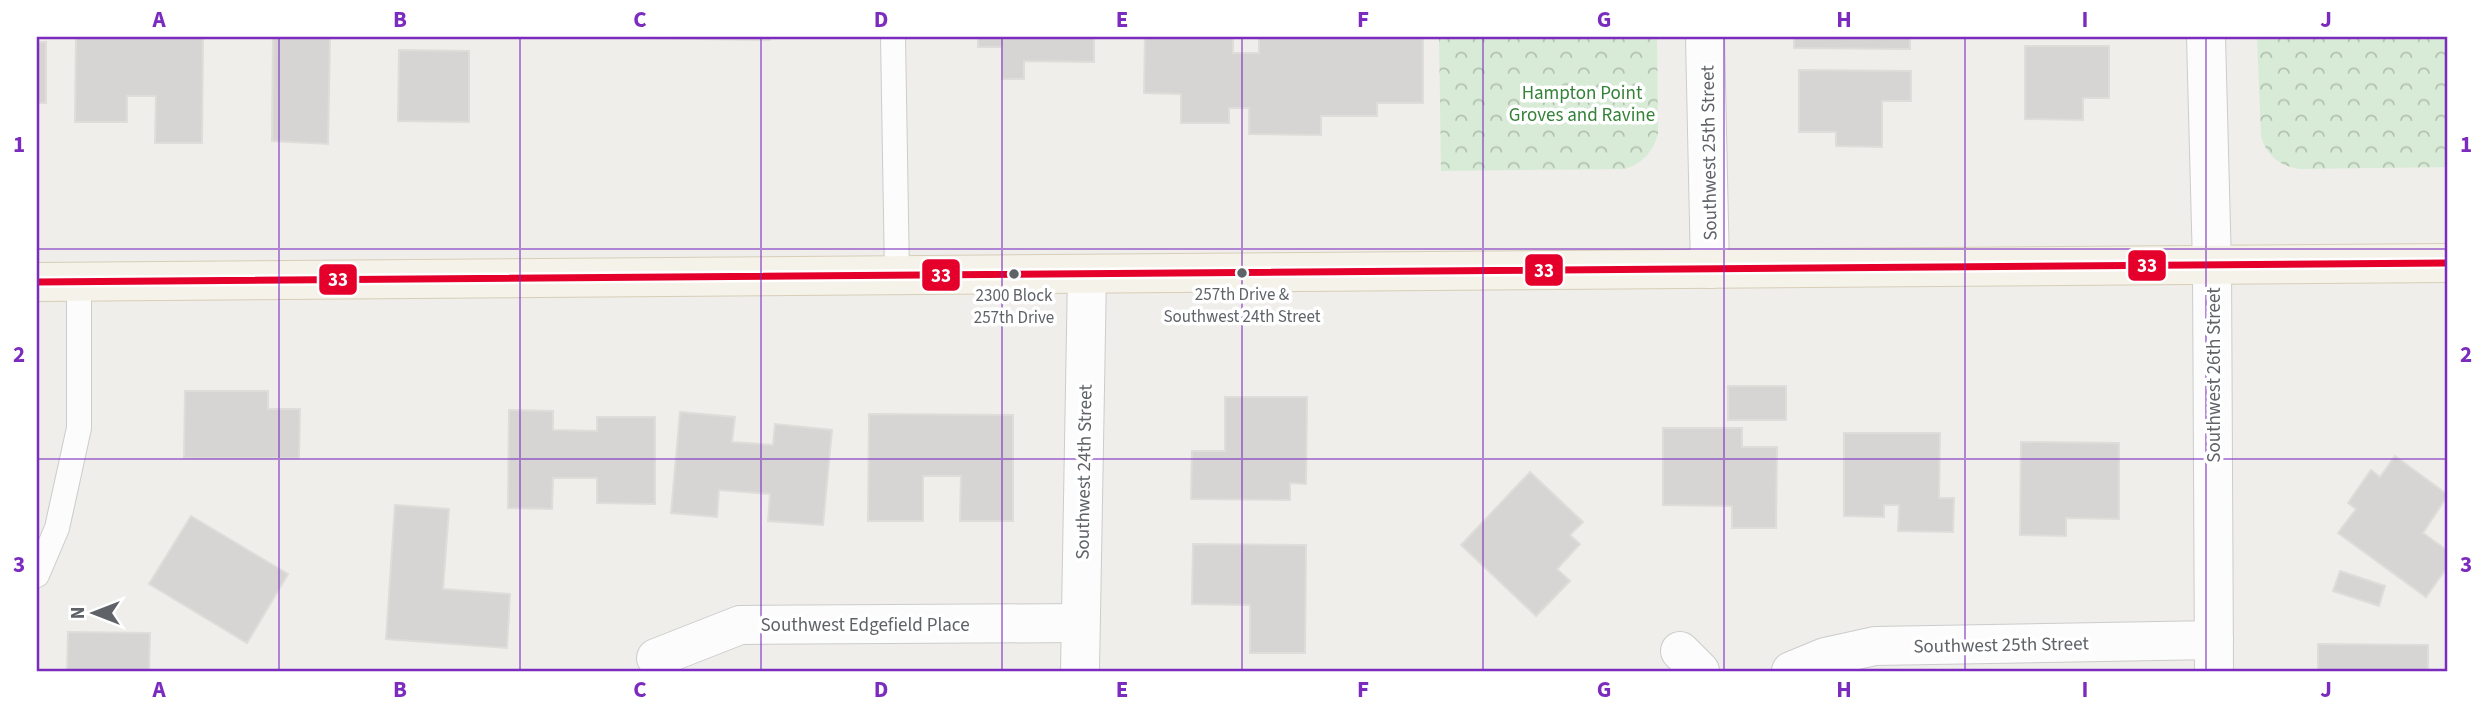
<svg xmlns="http://www.w3.org/2000/svg" width="2485" height="708" viewBox="0 0 2485 708" font-family="'Source Sans 3',sans-serif">
  <style>
    .forest { fill: url(#forest-crowns) }
    .building { fill: #d6d5d3; stroke: #deddd9; stroke-width: 2 }
    .lines { fill: none; stroke-linecap: round; stroke-linejoin: round }
    .service-casing { stroke: #cbcccc; stroke-width: 26 }
    .minor-casing { stroke: #cbcccc; stroke-width: 40 }
    .primary-casing { stroke: #d7ceb8; stroke-width: 40 }
    .service { stroke: #fdfcfc; stroke-width: 24 }
    .minor { stroke: #fdfcfc; stroke-width: 38 }
    .primary { stroke: #f4f2e9; stroke-width: 38 }
    .bus-1-casing { stroke: #fff; stroke-width: 12 }
    .bus-1 { stroke: #e4002b; stroke-width: 7 }
    .grid { fill: none; stroke: #7b2cbf; stroke-width: 2; stroke-opacity: 0.55 }
    .bus-dot { fill: #5f6368; stroke: #fff; stroke-width: 2.5 }
    .labels { text-anchor: middle; stroke-width: 7; stroke-linejoin: round; paint-order: stroke }
    .bus-label { font-size: 17px; fill: #5f6368; stroke: #fff }
    .park-label { font-size: 19px; fill: #348238; stroke: #fff }
    .street-label { font-size: 19px; fill: #5f6368; stroke: #fff }
    .line-badge { stroke: #fff; stroke-width: 2.5 }
    .badge-label { font-size: 19px; text-anchor: middle; font-weight: bold; fill: #fff }
    .neatline { fill: none; stroke: #7b2cbf; stroke-width: 2.5 }
    .grid-label { font-size: 23px; text-anchor: middle; font-weight: bold; fill: #7b2cbf }
  </style>
  <defs>
    <pattern id="forest-crowns" width="20" height="18" patternUnits="userSpaceOnUse" patternTransform="scale(1.75)"><rect width="20" height="18" fill="#d8ebd6"/><path d="M2 6a3 3 0 1 1 6 0M12 15a3 3 0 1 1 6 0" fill="none" stroke="#b2c2b1"/></pattern>
  </defs>
  <rect width="100%" height="100%" fill="#efeeea"/>
  <g class="forest">
    <path d="M1439,37h218l1,96c-4,18 -15,30 -33,36l-184,2z"/>
    <path d="M2257,37h191v130l-149,2c-20,-3 -33,-14 -38,-33z"/>
  </g>
  <g class="building">
    <path d="M76,37h127l-1,106h-47l1,-47h-29v26h-52z"/>
    <path d="M273,37h57l-2,107 -56,-3z"/>
    <path d="M575,37h195v3z"/>
    <path d="M978,37h116v25l-70,-1v18h-22v-32h-24z"/>
    <path d="M1145,37h88v16h26v-16h164v66h-46v13h-56v19l-72,-1v-26h-20v15h-48v-29l-37,-1z"/>
    <path d="M1794,37h116v12l-116,-1z"/>
    <rect x="37" y="42" width="9" height="61"/>
    <path d="M2025,46h84v52h-26v22l-58,-1z"/>
    <path d="M399,50l70,1v71l-71,-1z"/>
    <path d="M1799,70l112,1v30h-29v46l-46,-1v-14h-37z"/>
    <rect x="1728" y="386" width="58" height="34"/>
    <path d="M185,391h83v18h32l-1,49h-115z"/>
    <path d="M1225,397h82l-1,87 -16,-1v17l-99,-1 1,-48h33z"/>
    <path d="M509,410l44,1v19l44,1v-14h58v87l-58,-1v-25h-44l-1,31 -44,-1z"/>
    <path d="M680,412l55,5 -3,25 41,3 2,-21 57,6 -9,95 -55,-4 2,-27 -51,-4 -2,27 -46,-4z"/>
    <path d="M869,414l144,1v106h-53l1,-45h-38v45h-55z"/>
    <path d="M1663,428h79v19h35l-1,81h-44v-22l-69,-1z"/>
    <path d="M1844,433h96l-1,65h15l-1,34 -55,-1 1,-26h-15v12l-40,-1z"/>
    <path d="M2021,442l98,1v76l-53,-1v18l-46,-1z"/>
    <path d="M2395,456l53,39 -25,38 25,18v15l-22,31 -88,-64 18,-24 -8,-6 23,-33 9,7z"/>
    <path d="M1530,472l53,50 -13,13 10,9 -23,25 13,12 -34,35 -75,-71z"/>
    <path d="M395,505l54,4 -6,80 67,5 -3,54 -121,-9z"/>
    <path d="M191,516l97,58 -41,69 -98,-59z"/>
    <path d="M1193,544l113,1 -1,108h-55v-48l-58,-1z"/>
    <path d="M2340,571l45,15 -6,20 -46,-15z"/>
    <path d="M68,632l82,1 -1,38h-82z"/>
    <path d="M2318,644l110,1v26h-110z"/>
  </g>
  <g class="lines">
    <g class="service-casing">
      <g id="service">
        <path d="M893,37l4,238"/>
        <path d="M37,575l20,-47 22,-100v-147"/>
      </g>
    </g>
    <g class="minor-casing">
      <g id="minor">
        <path d="M1705,37l5,232"/>
        <path d="M2206,37l6,228 2,406"/>
        <path d="M1680,651l20,20"/>
        <path d="M656,658l84,-33 340,-2"/>
        <path d="M1080,671l7,-397"/>
        <path d="M1791,671l34,-14 50,-11 339,-6"/>
      </g>
    </g>
    <g class="primary-casing">
      <path id="primary" d="M37,282l2411,-19"/>
    </g>
    <use href="#service" class="service"/>
    <use href="#minor" class="minor"/>
    <use href="#primary" class="primary"/>
    <g class="bus-1-casing">
      <path id="bus-1" d="M37,282l2411,-19"/>
    </g>
    <use href="#bus-1" class="bus-1"/>
  </g>
  <path class="grid" d="M279,37v634M520,37v634M761,37v634M1002,37v634M1242,37v634M1483,37v634M1724,37v634M1965,37v634M2206,37v634M37,249h2411M37,459h2411"/>
  <g class="bus-dot">
    <circle cx="1242" cy="273" r="6"/>
    <circle cx="1014" cy="274" r="6"/>
  </g>
  <g class="labels">
    <g class="bus-label">
      <text x="1242" y="300">257th Drive &amp;<tspan x="1242" dy="22">Southwest 24th Street</tspan></text>
      <text x="1014" y="301">2300 Block<tspan x="1014" dy="22">257th Drive</tspan></text>
    </g>
    <g class="park-label">
      <text x="1582" y="99">Hampton Point<tspan x="1582" dy="22">Groves and Ravine</tspan></text>
    </g>
    <g class="street-label">
      <text transform="translate(1708 153) rotate(-91)" y="7">Southwest 25th Street</text>
      <text transform="translate(2213 375) rotate(-90)" y="7">Southwest 26th Street</text>
      <text transform="translate(1083 472) rotate(-89)" y="7">Southwest 24th Street</text>
      <text x="865" y="631">Southwest Edgefield Place</text>
      <text transform="translate(2001 644) rotate(-1)" y="7">Southwest 25th Street</text>
    </g>
  </g>
  <g class="line-badge">
    <rect x="2127" y="249" width="40" height="33" rx="7" fill="#e4002b"/>
    <rect x="1524" y="253" width="40" height="34" rx="7" fill="#e4002b"/>
    <rect x="921" y="258" width="40" height="34" rx="7" fill="#e4002b"/>
    <rect x="318" y="263" width="40" height="33" rx="7" fill="#e4002b"/>
  </g>
  <g class="badge-label">
    <text x="2147" y="272">33</text>
    <text x="1544" y="277">33</text>
    <text x="941" y="282">33</text>
    <text x="338" y="286">33</text>
  </g>
  <rect width="2485" height="708" fill="none" stroke="#ffffff" stroke-width="77"/>
  <g transform="translate(94 613) rotate(270)" stroke="#ffffff" stroke-width="5" paint-order="stroke">
  <path d="M0-5L12 26L0 18L-12 26Z" fill="#5f6368"/>
  <text y="-10" font-size="19" font-weight="bold" text-anchor="middle" fill="#5f6368">N</text>
  </g>
  <rect x="38" y="38" width="2408" height="632" class="neatline"/>
  <g class="grid-label">
    <text x="159" y="27">A</text>
    <text x="400" y="27">B</text>
    <text x="640" y="27">C</text>
    <text x="881" y="27">D</text>
    <text x="1122" y="27">E</text>
    <text x="1363" y="27">F</text>
    <text x="1604" y="27">G</text>
    <text x="1844" y="27">H</text>
    <text x="2085" y="27">I</text>
    <text x="2326" y="27">J</text>
    <text x="19" y="152">1</text>
    <text x="2466" y="152">1</text>
    <text x="19" y="362">2</text>
    <text x="2466" y="362">2</text>
    <text x="19" y="572">3</text>
    <text x="2466" y="572">3</text>
    <text x="159" y="697">A</text>
    <text x="400" y="697">B</text>
    <text x="640" y="697">C</text>
    <text x="881" y="697">D</text>
    <text x="1122" y="697">E</text>
    <text x="1363" y="697">F</text>
    <text x="1604" y="697">G</text>
    <text x="1844" y="697">H</text>
    <text x="2085" y="697">I</text>
    <text x="2326" y="697">J</text>
  </g>
</svg>
